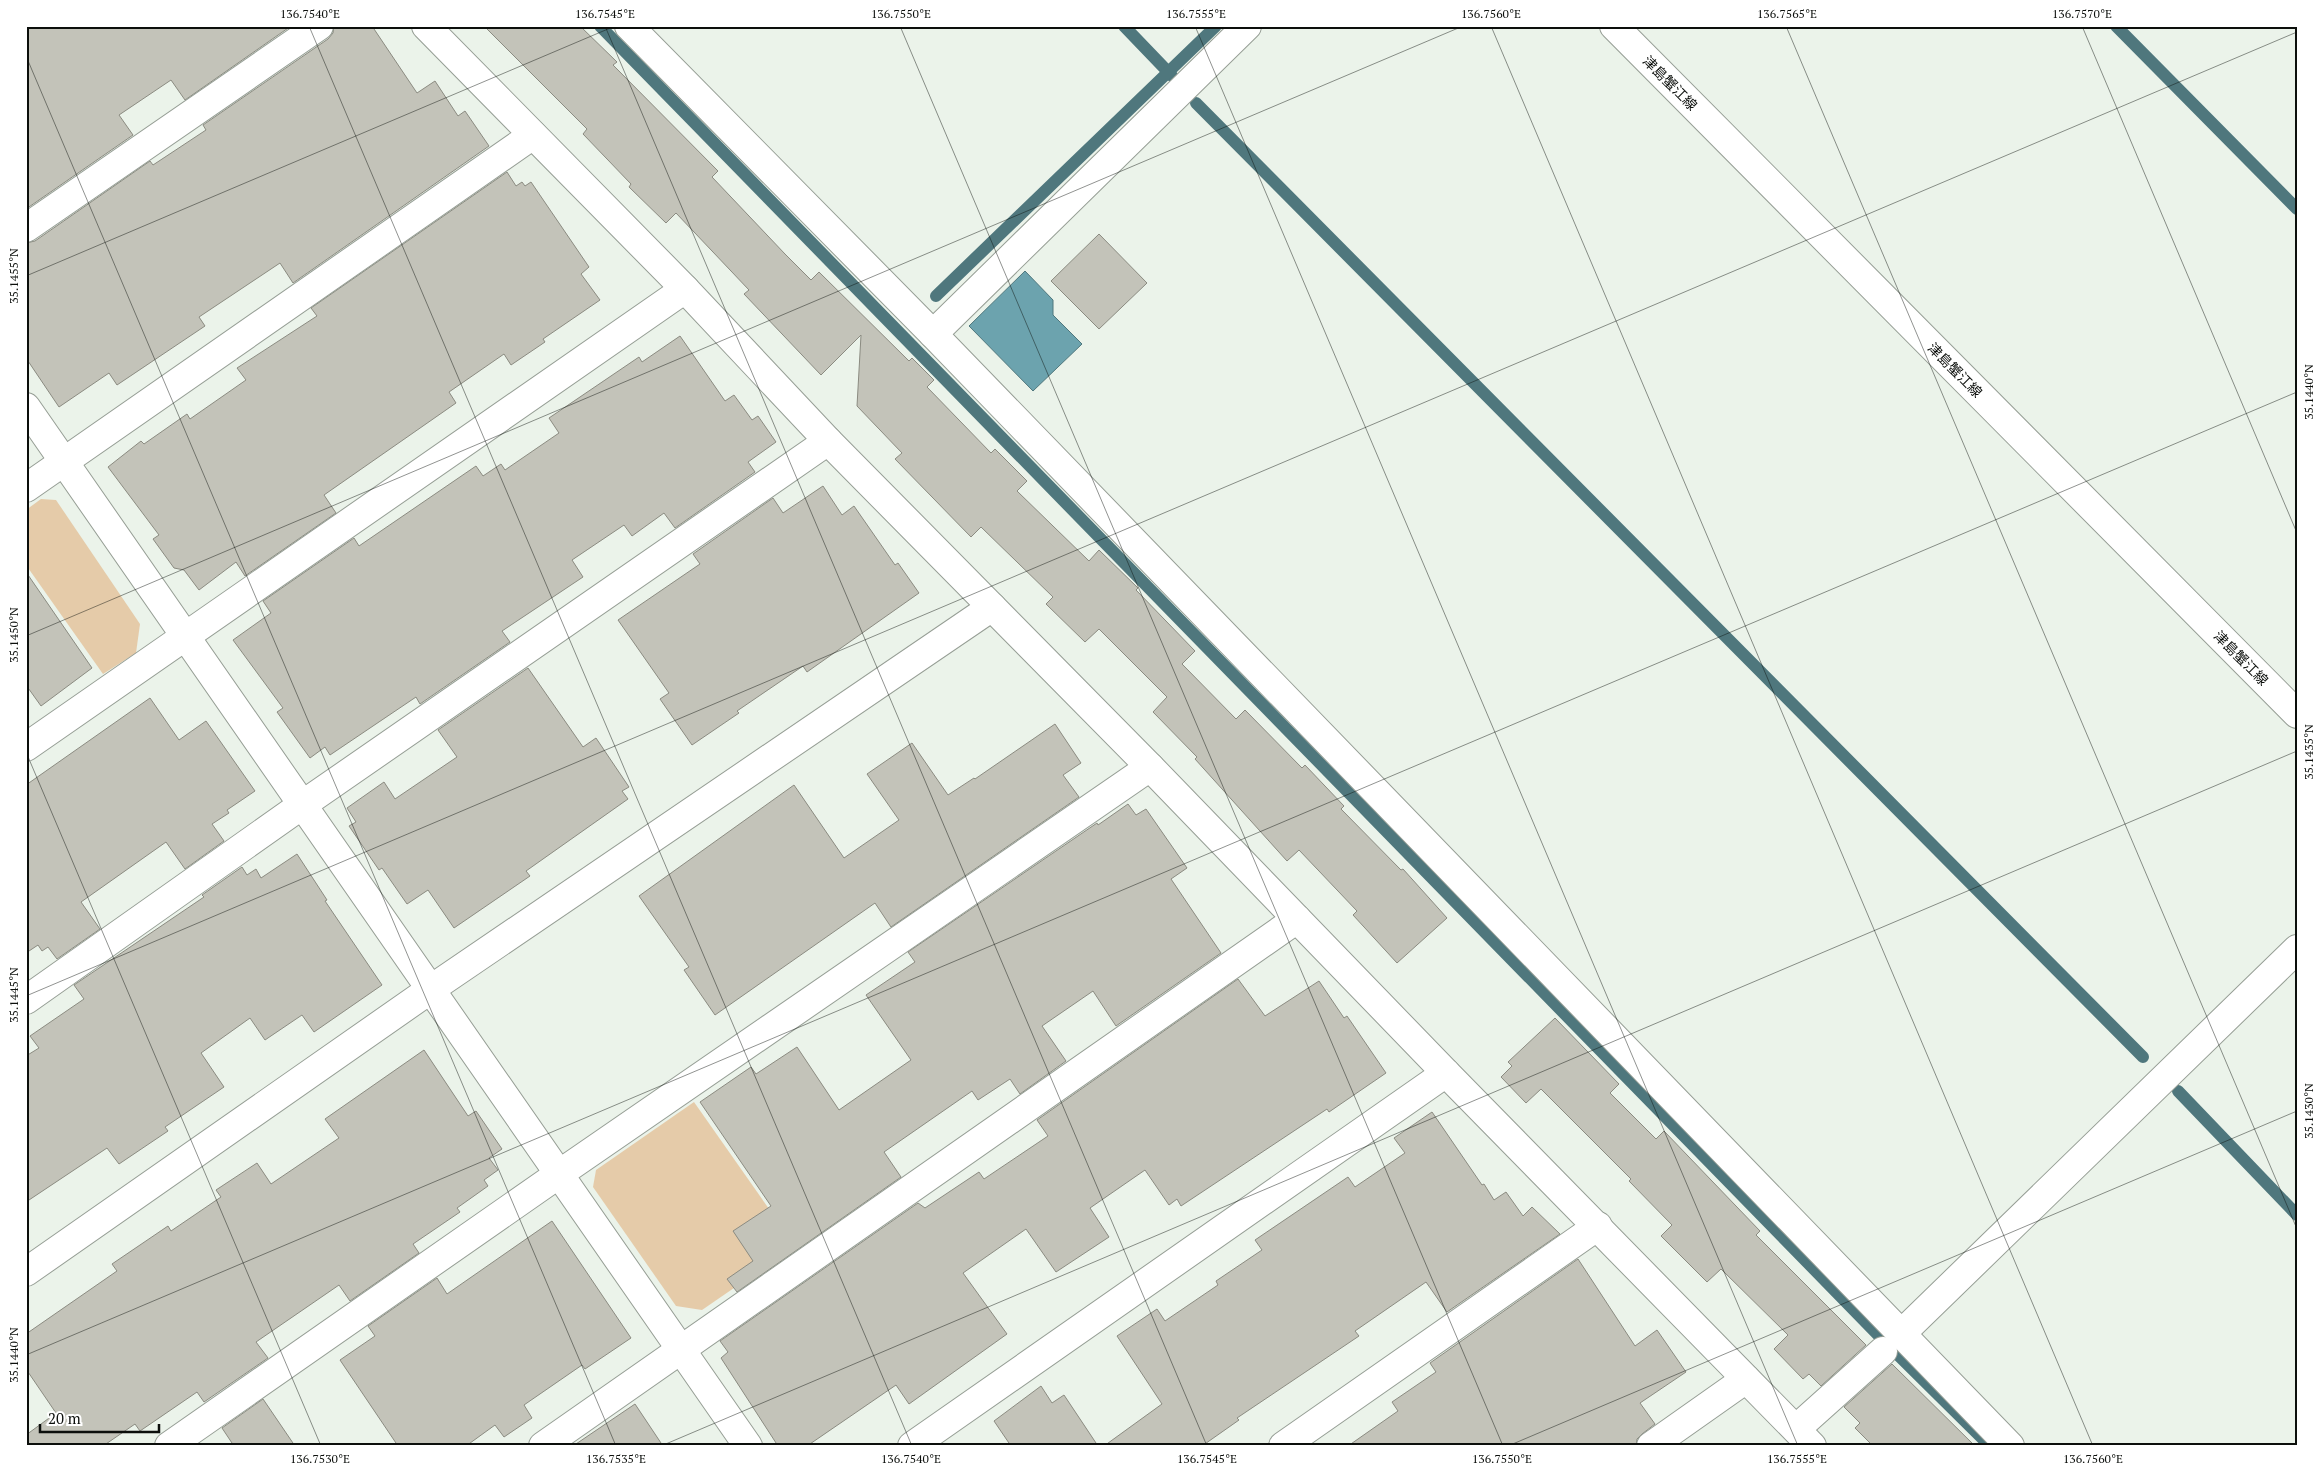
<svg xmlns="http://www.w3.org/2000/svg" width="2323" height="1472" viewBox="0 0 2323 1472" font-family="'PT Serif','Noto Sans JP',serif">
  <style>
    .green { fill: #e5cba9 }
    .water { fill: #6ca3ae; stroke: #4f777d }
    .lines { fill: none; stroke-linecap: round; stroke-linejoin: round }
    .stream { stroke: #4f777d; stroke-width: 12 }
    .building { fill: #c3c3b9; stroke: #8b8b81 }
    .street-casing { stroke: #969e95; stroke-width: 30 }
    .secondary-casing { stroke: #969e95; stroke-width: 30 }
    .street { stroke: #fff; stroke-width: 28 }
    .secondary { stroke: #fff; stroke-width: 28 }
    .ticks { fill: none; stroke: #0c0f0c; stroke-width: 1; stroke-opacity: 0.45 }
    .labels { text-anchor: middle; stroke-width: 4; stroke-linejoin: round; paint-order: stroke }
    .street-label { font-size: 14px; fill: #0c0f0c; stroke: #fff }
    .neatline { fill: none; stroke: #0c0f0c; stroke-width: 2 }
    .ticks-label { font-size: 12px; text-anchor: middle; fill: #0c0f0c }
  </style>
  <rect width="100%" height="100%" fill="#ebf3ea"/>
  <g class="green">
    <path d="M41,499l15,1 84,124 -4,29 -33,21 -77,-109v-55z"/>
    <path d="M694,1102l101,144 -93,64 -26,-4 -83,-119 3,-17z"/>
  </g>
  <path class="water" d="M1025,271l28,29v15l29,29 -49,47 -64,-65z"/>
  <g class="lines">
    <g class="stream">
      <path d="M600,26l1287,1318 103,102"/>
      <path d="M1124,26l48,50"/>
      <path d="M2116,26l181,183"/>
      <path d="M1196,103l947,954"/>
      <path d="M936,296l280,-270"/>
      <path d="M2178,1091l119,124"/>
    </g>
  </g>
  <g class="building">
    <path d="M26,26h265l-106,74 -14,-20 -52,35 14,20 -107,74z"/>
    <path d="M334,26h38l45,67 18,-12 23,35 7,-5 24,35 -196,137 -13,-20 -81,54 6,9 -88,59 -8,-12 -50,34 -33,-49v-115l9,-2 115,-80 3,4 53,-35 -3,-5 125,-86 5,-6z"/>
    <path d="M484,26h96l37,36 -4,3 105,106 -6,6 73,77 26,26 8,-8 90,89 3,-3 22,22 -7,7 64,66 4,-4 32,32 -10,10 72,70 10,-11 39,38 -2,2 59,61 -13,13 54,55 9,-9 57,58 3,-3 39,41 -3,3 60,61 2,-1 44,49 -50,45 -44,-48 4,-4 -58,-61 -12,11 -92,-102 2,-2 -44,-45 14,-15 -68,-68 -14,13 -39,-38 7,-7 -72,-70 -10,10 -76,-78 7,-6 -45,-47 4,-71 -40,40 -77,-81 5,-4 -73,-77 -10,10 -37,-36 2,-3 -48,-50 4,-5z"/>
    <path d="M507,172l9,14 6,-4 3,4 6,-4 58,85 -8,7 19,26 -57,39 2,3 -34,23 -7,-11 -55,38 7,11 -132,92 12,18 -91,63 -9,-14 -37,28 -15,-20 -10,-2 -21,-29 6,-4 -51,-68 33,-26 3,3 43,-30 3,5 56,-39 -9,-12 80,-52 -6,-8z"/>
    <path d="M1099,234l48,49 -48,46 -48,-48z"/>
    <path d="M680,336l45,65 9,-6 18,25 6,-4 18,26 -28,20 7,10 -80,56 -11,-15 -32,23 -8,-11 -52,35 11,17 -81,54 8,11 -90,62 -4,-7 -86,58 -5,-8 -15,11 -33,-46 6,-4 -50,-68 38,-27 -8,-12 91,-63 5,8 117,-80 7,10 18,-12 4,6 54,-37 -10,-15 90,-61 3,5z"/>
    <path d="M823,486l19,29 12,-9 41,59 3,-2 21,30 -112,79 -4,-6 -66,45 2,2 -47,32 -32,-46 9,-6 -51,-73 82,-56 -7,-10 80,-56 10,15z"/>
    <path d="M26,572l66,96 -51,38 -15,-21z"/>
    <path d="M528,668l55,79 13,-9 33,49 -7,4 6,8 -102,72 4,5 -76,52 -26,-38 -21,14 -25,-36 -3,2 -30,-44 7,-4 -9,-14 37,-26 11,17 62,-42 -19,-27z"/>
    <path d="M150,698l29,42 27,-19 49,70 -28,19 2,3 -17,11 12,17 -39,28 -19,-27 -85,60 19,27 -43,30 -9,-12 -6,4 -4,-6 -12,8v-168z"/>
    <path d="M1055,724l26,39 -18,12 16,22 -188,130 -16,-24 -160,112 -31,-45 5,-3 -50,-71 155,-111 50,73 55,-38 -32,-46 45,-31 36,52 26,-17 1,1z"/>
    <path d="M1128,804l8,11 10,-6 41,59 -16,11 50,74 -105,73 -23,-35 -51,35 24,35 -46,33 -10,-15 -32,21 -6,-9 -88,61 17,25 -164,115 -10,-13 26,-18 -20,-30 38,-25 -71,-104 51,-35 5,7 41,-27 42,63 72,-50 -45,-65 49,-33 -7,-10 189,-129 1,2z"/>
    <path d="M297,854l30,46 -2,1 57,84 -68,47 -12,-17 -37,25 -15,-22 -49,35 23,34 -59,40 3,4 -49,33 -12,-16 -81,54v-146l13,-8 -9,-12 54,-37 -10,-14 130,-88 -2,-2 40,-28 5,8 9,-6 5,9z"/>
    <path d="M1238,979l27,37 54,-35 25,37 3,-2 39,57 -57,39 -2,-3 -146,97 -4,-7 -8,6 -24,-35 -55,38 19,29 -53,35 -30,-43 -63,44 44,61 -98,70 -13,-19 -89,61h-29l-57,-88 7,-6 -8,-11 198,-138 7,5 54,-36 5,7 64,-43 -11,-16z"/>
    <path d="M1555,1018l64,66 -9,9 46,46 8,-8 96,100 -4,4 110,110 -45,41 -12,-12 -6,5 -29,-30 14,-14 -67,-66 -14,13 -46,-46 11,-11 -43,-44 2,-2 -90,-90 -15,14 -25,-26 11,-11 -4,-4z"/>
    <path d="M424,1050l44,66 8,-5 26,38 -13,9 9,12 -14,10 4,6 -31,22 3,4 -47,32 6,9 -69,48 -11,-16 -83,57 12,16 -64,44 -7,-10 -57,39 -5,-7 -32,22h-77v-11l30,-22 -30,-44v-35l91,-63 -5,-7 56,-38 3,5 50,-34 -5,-7 41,-27 14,21 68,-46 -14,-19z"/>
    <path d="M1432,1112l50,73 2,-1 10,16 12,-8 17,24 9,-9 28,27 -113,78 -21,-30 -71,49 4,5 -122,82 2,2 -37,26h-98l58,-42 -45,-68 40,-27 8,12 53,-36 -2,-4 46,-31 -7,-10 93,-63 7,10 50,-34 -11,-15z"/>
    <path d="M552,1221l79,117 -46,31 -3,-4 -58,40 8,13 -28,19 -9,-12 -29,21h-68l-58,-86 35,-24 -7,-10 69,-48 10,16z"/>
    <path d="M1578,1259l57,87 22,-16 29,42 -46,31 15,21 -13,10 -5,5 -1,7h-288l50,-35 -6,-9 44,-30 -6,-9z"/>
    <path d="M1892,1364l83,82h-102l-18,-18 5,-5 -16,-16z"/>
    <path d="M1041,1386l11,17 12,-8 34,51h-87l-17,-25z"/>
    <path d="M263,1399l32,47h-61l-12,-18z"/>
    <path d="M635,1404l28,42h-90z"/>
  </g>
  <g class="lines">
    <g class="street-casing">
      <g id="street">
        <path d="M629,26l304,308 1077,1112"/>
        <path d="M26,228l293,-202"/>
        <path d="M933,334l314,-308"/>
        <path d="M26,407l722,1039"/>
        <path d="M26,488l507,-353"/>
        <path d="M26,747l659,-458"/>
        <path d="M26,1000l276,-195 526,-364"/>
        <path d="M26,1272l405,-283 561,-382"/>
        <path d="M1901,1334l396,-385"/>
        <path d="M1796,1429l87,-78"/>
        <path d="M169,1446l390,-272 591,-407"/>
        <path d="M543,1446l754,-527"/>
        <path d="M912,1446l534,-373"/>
        <path d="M1283,1446l315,-220"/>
        <path d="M1651,1446l95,-67"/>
      </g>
    </g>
    <g class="secondary-casing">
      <g id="secondary">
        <path d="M426,26l259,263 143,152 322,326 296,306 366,373"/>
        <path d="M1614,26l683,688"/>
      </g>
    </g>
    <use href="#street" class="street"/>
    <use href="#secondary" class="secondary"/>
  </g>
  <path class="ticks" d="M309,26l603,1420M605,26l602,1420M900,26l603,1420M1195,26l603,1420M1491,26l602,1420M1786,26l511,1203M2082,26l215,507M26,56l590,1390M26,276l589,-250M26,636l1437,-610M26,752l295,694M26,996l2271,-964M26,1355l2271,-963M661,1446l1636,-695M1508,1446l789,-335"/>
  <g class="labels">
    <g class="street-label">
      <text transform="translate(1670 83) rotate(45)" y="5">津島蟹江線</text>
      <text transform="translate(1955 370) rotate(45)" y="5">津島蟹江線</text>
      <text transform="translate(2241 658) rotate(45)" y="5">津島蟹江線</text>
    </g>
  </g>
  <rect width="2323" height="1472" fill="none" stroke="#ffffff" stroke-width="55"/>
  <path d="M40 1424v8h119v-8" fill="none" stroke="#0c0f0c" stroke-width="2.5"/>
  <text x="48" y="1424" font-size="15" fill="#0c0f0c" stroke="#ffffff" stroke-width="4" paint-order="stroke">20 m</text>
  <rect x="28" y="28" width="2268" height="1416" class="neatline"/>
  <g class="ticks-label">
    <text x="310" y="18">136.7540°E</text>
    <text x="605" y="18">136.7545°E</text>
    <text x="901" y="18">136.7550°E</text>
    <text x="1196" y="18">136.7555°E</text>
    <text x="1491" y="18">136.7560°E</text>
    <text x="1787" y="18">136.7565°E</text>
    <text x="2082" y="18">136.7570°E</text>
    <text transform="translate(14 276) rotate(-90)" y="4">35.1455°N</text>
    <text transform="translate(2309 392) rotate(-90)" y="4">35.1440°N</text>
    <text transform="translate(14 635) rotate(-90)" y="4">35.1450°N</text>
    <text transform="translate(2309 752) rotate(-90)" y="4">35.1435°N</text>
    <text transform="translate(14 995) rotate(-90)" y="4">35.1445°N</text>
    <text transform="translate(2309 1111) rotate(-90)" y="4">35.1430°N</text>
    <text transform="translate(14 1355) rotate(-90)" y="4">35.1440°N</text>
    <text x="320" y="1463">136.7530°E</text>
    <text x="616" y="1463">136.7535°E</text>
    <text x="911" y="1463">136.7540°E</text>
    <text x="1207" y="1463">136.7545°E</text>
    <text x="1502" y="1463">136.7550°E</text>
    <text x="1797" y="1463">136.7555°E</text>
    <text x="2093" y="1463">136.7560°E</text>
  </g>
</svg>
